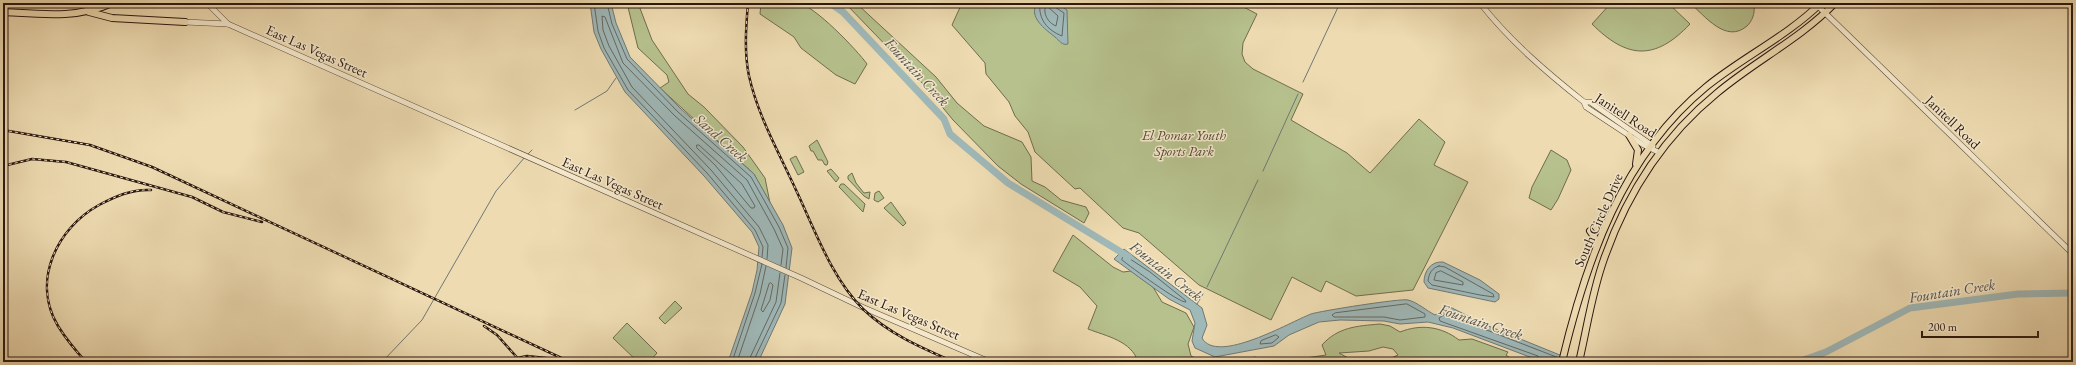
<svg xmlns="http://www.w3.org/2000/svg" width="2076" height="365" viewBox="0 0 2076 365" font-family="'EB Garamond',serif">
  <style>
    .green { fill: #b6c18d; stroke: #706c4e }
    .water { fill: #9fb8b8; stroke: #707874 }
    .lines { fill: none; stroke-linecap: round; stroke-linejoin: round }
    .shore { stroke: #646863; stroke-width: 1 }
    .stream { stroke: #707874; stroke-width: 1 }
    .river { stroke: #9fb8b8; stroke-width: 7 }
    .tertiary-casing { stroke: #5b4837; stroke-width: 6 }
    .primary-casing { stroke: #2a170e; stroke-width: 8 }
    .tertiary { stroke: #f4e8cc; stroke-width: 5 }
    .primary { stroke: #eedbb1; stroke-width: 6 }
    .rail-casing { stroke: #2a170e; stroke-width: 2.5 }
    .rail { stroke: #f4e8cc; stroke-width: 1; stroke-dasharray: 3; stroke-linecap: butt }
    .labels { text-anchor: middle; stroke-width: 3; stroke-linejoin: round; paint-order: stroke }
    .street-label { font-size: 14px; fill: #2a170e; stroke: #f4e8cc }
    .park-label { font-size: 14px; font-style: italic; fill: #544a34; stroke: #f4e8cc }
    .water-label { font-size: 15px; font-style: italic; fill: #534f4a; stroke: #f4e8cc }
  </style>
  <rect width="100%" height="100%" fill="#eedbb1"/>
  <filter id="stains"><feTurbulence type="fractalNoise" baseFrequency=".005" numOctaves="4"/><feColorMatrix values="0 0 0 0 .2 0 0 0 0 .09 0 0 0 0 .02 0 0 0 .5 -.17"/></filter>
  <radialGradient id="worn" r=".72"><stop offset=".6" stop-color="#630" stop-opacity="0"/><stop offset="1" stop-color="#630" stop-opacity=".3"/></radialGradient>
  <g class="green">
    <path d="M627,3h11l14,37 36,54 16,13 39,40 22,31 5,25 -16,-29 -94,-86 9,-6 -2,-7 -29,-27z"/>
    <path d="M761,3c12,0 26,-2 37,0 16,2 59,47 69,61l-12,20 -19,-9 -35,-27 -7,-11 -34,-23z"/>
    <path d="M845,3h11l80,74 21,26 27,23 38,16 9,15 1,24 13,6 16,13 25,7 3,6 -5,10 -63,-39 -23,-18 -45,-46 -28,-34z"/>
    <path d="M962,3h274l21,11 -14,29 -1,11 3,8 8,7 50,25 -12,26 56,33 23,20 49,-54 26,23 -11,23 34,17 -55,108 -57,6 -30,-15 -5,11 -29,-15 -21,43 -72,-35 -60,-52 -16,-5 -43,-40 -5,1 -40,-37 -7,-20 -13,-16 -6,-14 -23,-28 -1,-11 -33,-38z"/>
    <path d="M1611,3h57l22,21c-35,37 -63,35 -98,0z"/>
    <path d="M1690,3h69l1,1 -4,4 -2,-2c1,8 -2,15 -7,20 -21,18 -42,-10 -57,-23z"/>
    <path d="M817,140l11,22 -1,3h-2l-3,-5h-4l-5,-9h-2l-2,-5z"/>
    <path d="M1551,150l16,10 4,10 -13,29 -7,11 -22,-12 3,-11z"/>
    <path d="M796,156l8,16 -6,3 -8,-16z"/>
    <path d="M831,169l8,9 -3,4 -9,-11z"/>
    <path d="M852,173l4,10 8,10 6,-1 -1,7 -5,-3 -16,-17v-3z"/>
    <path d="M841,184h3l21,20 -2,8 -22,-23 -2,-2z"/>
    <path d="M879,191l5,7 -6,4 -4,-2 1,-7z"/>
    <path d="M891,202l15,21 -3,3 -19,-18z"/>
    <path d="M1073,235l40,32 10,5 8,-1 22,16 9,15 24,11 8,14 -6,17 3,12 8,4 10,2h-71c-6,-21 -32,-26 -50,-33l9,-23 -17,-19 -27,-16z"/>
    <path d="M675,301l7,7 -17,16 -6,-6z"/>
    <path d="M627,323l30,30 -8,9h-11l-25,-24z"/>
    <path d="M1380,324l10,2 10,6c20,-8 41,-6 59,8l13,-1 36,13 -2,3 9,7h-133l16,-7 -5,-6 -10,-2 -14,4 -30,2 11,6 1,3h-73l48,-7 -4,-10c16,-18 35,-19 58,-21z"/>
    <path d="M1255,357l13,5h-36z"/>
  </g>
  <g class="water">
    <path d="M590,3h21l5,20 14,34 51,52 73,65 29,51 9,23 -7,56 -25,54 -5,4h-27l24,-70 5,-22 2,-23 -7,-15 -48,-56 -79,-84 -24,-43 -7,-17z"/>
    <path d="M1037,3h19l11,7 1,34c-6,2 -9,-4 -13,-7 -10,-8 -27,-20 -18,-34z"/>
    <path d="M1124,249l78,59 5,17 -5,13c15,27 88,-16 109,-24 9,-3 91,-16 97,-14 9,2 19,11 27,15l13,-9 38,19 91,37h-34l-90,-34 -25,-6 -28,2 -16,-3 -44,-1 -21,2 -30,13 -15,11 -59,11 -20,-9 -3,-7 3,-18 -5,-13 -21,-11 -55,-40z"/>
    <path d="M1443,262l37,18 19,14v5l-4,3 -67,-14 -4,-6c0,-11 7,-21 19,-20z"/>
  </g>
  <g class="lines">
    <g class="shore">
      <path d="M594,3l4,28 6,17 24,42 79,83 48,57 8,17 -1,10"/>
      <path d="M607,3l5,21 15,35 51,53 73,65 28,50 9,21 -2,20"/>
      <path d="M1040,3c-2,16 7,27 22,33l2,-23 -9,-6 -1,-4"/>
      <path d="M1046,5l12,11 -2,10c-8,-3 -14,-13 -10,-21z"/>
      <path d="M697,145h2l43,39 13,22 -1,2h-3l-36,-43 -18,-17z"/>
      <path d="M1124,255l26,17 35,28 1,2c-7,1 -55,-35 -64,-42z"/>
      <path d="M767,259l1,-14 -9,-18 -48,-57 -79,-83 -23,-41 -6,-16 -1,-14 3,1 18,46 52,53 72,64 27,49 9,20 -2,16"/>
      <path d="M1439,266l6,1 48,27 1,3 -14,-2 -48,-10 -4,-4c1,-8 4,-13 11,-15z"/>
      <path d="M1441,271l22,11v3l-29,-5 2,-7z"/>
      <path d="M771,283l2,2 -3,15 -7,12 -2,-2 8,-26z"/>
      <path d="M1407,304l18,10v3l-25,3 -16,-3h-50l-2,-2 3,-2z"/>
      <path d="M1276,335l3,2 -7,6 -12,1 1,-3z"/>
      <path d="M732,362l23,-69 7,-29"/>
      <path d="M737,362l23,-68 6,-28"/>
      <path d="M748,362l28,-60 4,-29"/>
      <path d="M753,362l28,-59 4,-28"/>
      <path d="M1541,362l-3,-6 -98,-35 -1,-3 11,-7 34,18 75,29"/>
    </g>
    <g class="stream">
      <path d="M1303,82l37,-79"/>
      <path d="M575,110l32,-19 9,-13"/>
      <path d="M527,155l5,-5"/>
      <path d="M1263,171l35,-77"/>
      <path d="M1207,287l51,-107"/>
      <path d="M1197,304l6,-10"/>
      <path d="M382,362l40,-42 74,-129 29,-34"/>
    </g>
    <g class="river">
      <path d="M830,3l13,9 101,107 6,15 58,49 121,74"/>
      <path d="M1798,362l28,-10 84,-44 108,-14 55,-1"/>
    </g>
    <g class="tertiary-casing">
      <g id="tertiary">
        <path d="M207,3l21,21"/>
        <path d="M1480,3c30,38 66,69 104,99l2,5 56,37 16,8"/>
        <path d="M1818,6l255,248"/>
        <path d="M185,22l43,2 573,254 61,29 128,55"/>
        <path d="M1584,102h6l63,44"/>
      </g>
    </g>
    <g class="primary-casing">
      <g id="primary">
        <path d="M3,12c37,2 74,7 109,-9"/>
        <path d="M89,12l23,6 73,4"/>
        <path d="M1629,135l9,15 -2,14"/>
        <path d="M1590,231l5,7 1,8"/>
        <path d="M1562,362c24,-101 60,-206 144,-275 37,-30 80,-50 115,-84"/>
        <path d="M1579,362c8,-34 13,-70 25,-103 23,-66 59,-122 113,-166 38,-32 83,-54 118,-90"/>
      </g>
    </g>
    <use href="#tertiary" class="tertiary"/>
    <use href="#primary" class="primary"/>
    <g class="rail-casing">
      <g id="rail">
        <path d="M748,3c-2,24 -4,49 1,73 9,40 30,77 47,114 19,40 35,87 67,119 26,25 59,39 91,53"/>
        <path d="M3,130l87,15 62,22 418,195"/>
        <path d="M3,166l29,-7 34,3 126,35 31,15 39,10"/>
        <path d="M484,326l13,9 24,27"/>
        <path d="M86,362c-10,-11 -20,-23 -28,-36 -27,-45 -1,-98 41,-121 17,-9 33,-16 52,-15"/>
        <path d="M499,362l28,-6 28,3"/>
      </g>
    </g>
    <use href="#rail" class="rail"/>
  </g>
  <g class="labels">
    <g class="street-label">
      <text transform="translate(317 51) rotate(24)" y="5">East Las Vegas Street</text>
      <text transform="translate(1626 115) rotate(33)" y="5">Janitell Road</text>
      <text transform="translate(1953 122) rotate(44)" y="5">Janitell Road</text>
      <text transform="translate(613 183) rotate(24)" y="5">East Las Vegas Street</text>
      <text transform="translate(1598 220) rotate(-66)" y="5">South Circle Drive</text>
      <text transform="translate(909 314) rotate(23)" y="5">East Las Vegas Street</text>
    </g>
    <g class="park-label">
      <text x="1184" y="140">El Pomar Youth<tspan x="1184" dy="16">Sports Park</tspan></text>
    </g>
    <g class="water-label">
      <text transform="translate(917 72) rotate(47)" y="5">Fountain Creek</text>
      <text transform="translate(721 138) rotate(41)" y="5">Sand Creek</text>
      <text transform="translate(1166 271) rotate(38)" y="5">Fountain Creek</text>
      <text transform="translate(1952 291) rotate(-9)" y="5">Fountain Creek</text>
      <text transform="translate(1481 322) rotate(18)" y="5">Fountain Creek</text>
    </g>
  </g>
  <rect width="2076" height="365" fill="none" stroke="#eedbb1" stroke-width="16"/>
  <rect x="4" y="4" width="2068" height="357" fill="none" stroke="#2a170e" stroke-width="2"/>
  <rect x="8" y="8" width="2060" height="349" fill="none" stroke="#2a170e"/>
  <path d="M1922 331v6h116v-6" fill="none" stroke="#2a170e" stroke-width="2"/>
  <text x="1928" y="331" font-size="12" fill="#2a170e" stroke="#f4e8cc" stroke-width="3" paint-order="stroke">200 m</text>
  <rect width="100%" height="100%" filter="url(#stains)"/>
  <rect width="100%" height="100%" fill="url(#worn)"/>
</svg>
